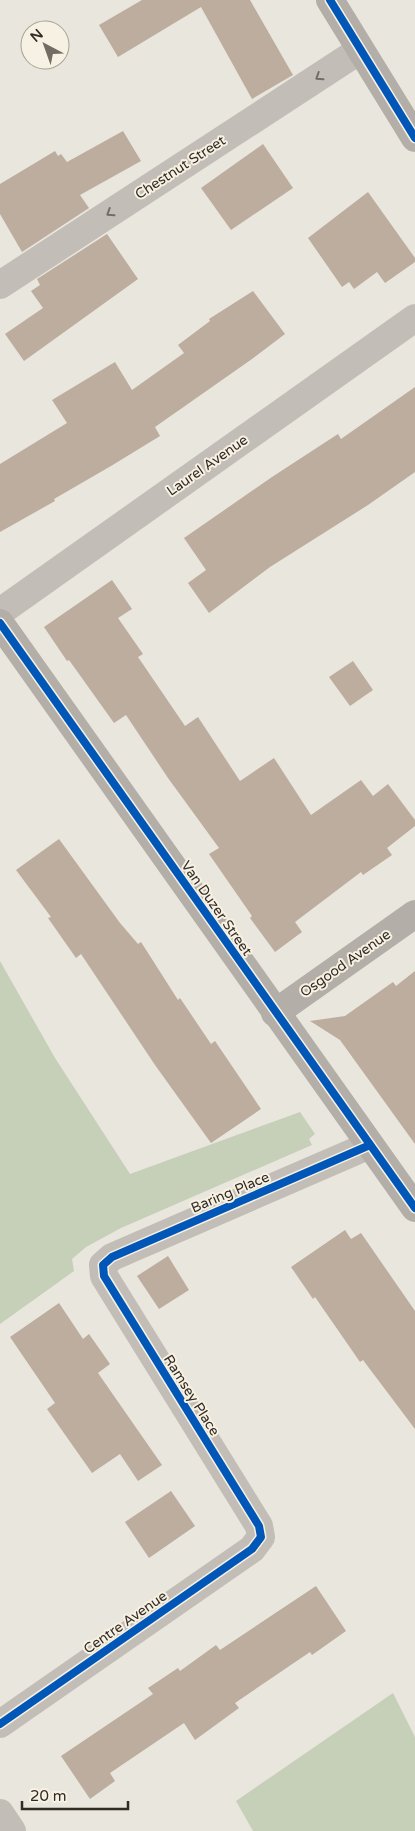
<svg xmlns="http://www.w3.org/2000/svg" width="415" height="1831" viewBox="0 0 415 1831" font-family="'Varela Round',sans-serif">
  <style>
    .green { fill: #c6cfb8 }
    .building { fill: #bcad9f }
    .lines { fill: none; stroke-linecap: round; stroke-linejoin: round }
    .street { stroke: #c2bdb6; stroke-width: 28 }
    .secondary { stroke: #b3aea7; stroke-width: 28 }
    .cycleway-casing { stroke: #f7f1e3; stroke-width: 11 }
    .cycleway { stroke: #0057b8; stroke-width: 8 }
    .oneway { stroke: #736d66 }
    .labels { text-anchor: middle; stroke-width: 4; stroke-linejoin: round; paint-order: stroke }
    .street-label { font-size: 14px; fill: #322b25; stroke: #f7f1e3 }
  </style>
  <rect width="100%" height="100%" fill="#e9e6dd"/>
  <g class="green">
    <path d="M0,961l55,97 75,116 170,-62 15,22 -6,5 3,6 -191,83 -35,19 -14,12 2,12 -74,53z"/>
    <path d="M393,1693l22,44v94h-162l-17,-30z"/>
  </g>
  <g class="building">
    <path d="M142,0h108l43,75 -41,24 -51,-92 -83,50 -19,-32z"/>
    <path d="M123,131l18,30 -61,34 9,13 -67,44 -22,-38v-30l55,-33 3,5 3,-2 6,8z"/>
    <path d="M263,144l30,44 -62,42 -30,-42z"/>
    <path d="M368,192l47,66v4l-30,21 -8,-11 -23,17 -5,-7 -7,5 -34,-49z"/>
    <path d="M107,234l31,45 -114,82 -19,-27 38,-26 -12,-17 9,-6 -3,-6z"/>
    <path d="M253,291l32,43 -33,25 -97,68 5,9 -49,30 -57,33 1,2 -55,31v-68l67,-41 -15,-23 63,-38 17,28 52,-37 -6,-8 32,-24 -1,-2z"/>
    <path d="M415,387v85l-47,33 -98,62 -61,46 -21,-30 18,-13 -22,-32 88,-61 66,-43 3,5z"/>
    <path d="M112,580l20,29 -14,9 25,36 -5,3 47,69 13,-9 42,64 34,-23 37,57 50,-35 12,16 15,-12 27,36v6l-28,22 5,7 -29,20 -2,-3 -66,50 7,10 -27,20 -25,-34 2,-2 -43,-62 10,-6 -51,-70 -42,-63 -12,8 -45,-63 -2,1 -23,-34z"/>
    <path d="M353,661l20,29 -23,16 -21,-29z"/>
    <path d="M59,839l61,84 18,21 3,-2 37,58 2,-2 31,46 4,-3 46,68 -50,34 -56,-78 -74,-111 -5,4 -28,-40 3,-1 -35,-47z"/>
    <path d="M415,971v173l-75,-104 -30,-19 35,-5 48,-34 3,4z"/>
    <path d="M345,1230l6,9 10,-6 54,78v118l-52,-69 -3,2 -45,-65 -2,2 -22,-32z"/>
    <path d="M168,1256l21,34 -30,19 -22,-33z"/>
    <path d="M59,1303l24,36 6,-5 21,30 -12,9 64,92 -24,16 -18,-27 -28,19 -45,-64 8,-6 -45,-66z"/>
    <path d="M171,1491l24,35 -46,32 -24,-36z"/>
    <path d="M316,1586l30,45 -34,24 -2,-3 -75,51 4,5 -44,32 -11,-17 -74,50 5,8 -25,18 -29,-43 92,-62 -5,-6 30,-20 2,3 36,-26 4,5z"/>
  </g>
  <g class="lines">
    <g class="street">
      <path d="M0,285l360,-235"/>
      <path d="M0,612l415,-294"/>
      <path d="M0,1724l252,-175 9,-12 -2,-11 -155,-250 -1,-11 9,-8 258,-112"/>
      <path d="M0,1813l12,18"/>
    </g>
    <g class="secondary">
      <path d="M330,0l85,138"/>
      <path d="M0,623l415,585"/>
      <path d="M275,1013l140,-99"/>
    </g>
    <g class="cycleway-casing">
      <g id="cycleway">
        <path d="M330,0l85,138"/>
        <path d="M0,623l415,585"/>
        <path d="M0,1724l252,-175 9,-12 -2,-11 -155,-250 -1,-11 9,-8 258,-112"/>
      </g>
    </g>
    <use href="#cycleway" class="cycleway"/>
  </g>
  <defs><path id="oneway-chevron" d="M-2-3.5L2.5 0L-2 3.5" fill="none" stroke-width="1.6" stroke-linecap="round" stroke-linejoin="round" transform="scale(1.25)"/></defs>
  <g class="oneway">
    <use href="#oneway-chevron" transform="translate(319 77) rotate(147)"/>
    <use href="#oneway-chevron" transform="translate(110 213) rotate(147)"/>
  </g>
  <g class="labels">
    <g class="street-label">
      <text transform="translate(180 167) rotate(-33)" y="5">Chestnut Street</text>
      <text transform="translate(207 465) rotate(-35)" y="5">Laurel Avenue</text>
      <text transform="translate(217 908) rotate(55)" y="5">Van Duzer Street</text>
      <text transform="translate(345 963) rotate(-35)" y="5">Osgood Avenue</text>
      <text transform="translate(230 1192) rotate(-23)" y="5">Baring Place</text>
      <text transform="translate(192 1395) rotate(58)" y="5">Ramsey Place</text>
      <text transform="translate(125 1622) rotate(-35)" y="5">Centre Avenue</text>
    </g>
  </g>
  <g transform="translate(45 45) rotate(319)"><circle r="24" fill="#f7f1e3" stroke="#a8a297"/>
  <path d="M0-4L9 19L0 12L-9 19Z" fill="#726c65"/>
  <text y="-8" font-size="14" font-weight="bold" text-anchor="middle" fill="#322b25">N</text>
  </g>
  <path d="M22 1801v8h106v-8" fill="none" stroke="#322b25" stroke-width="2.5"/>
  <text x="30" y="1801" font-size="15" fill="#322b25" stroke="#f7f1e3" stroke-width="4" paint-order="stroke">20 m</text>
</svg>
